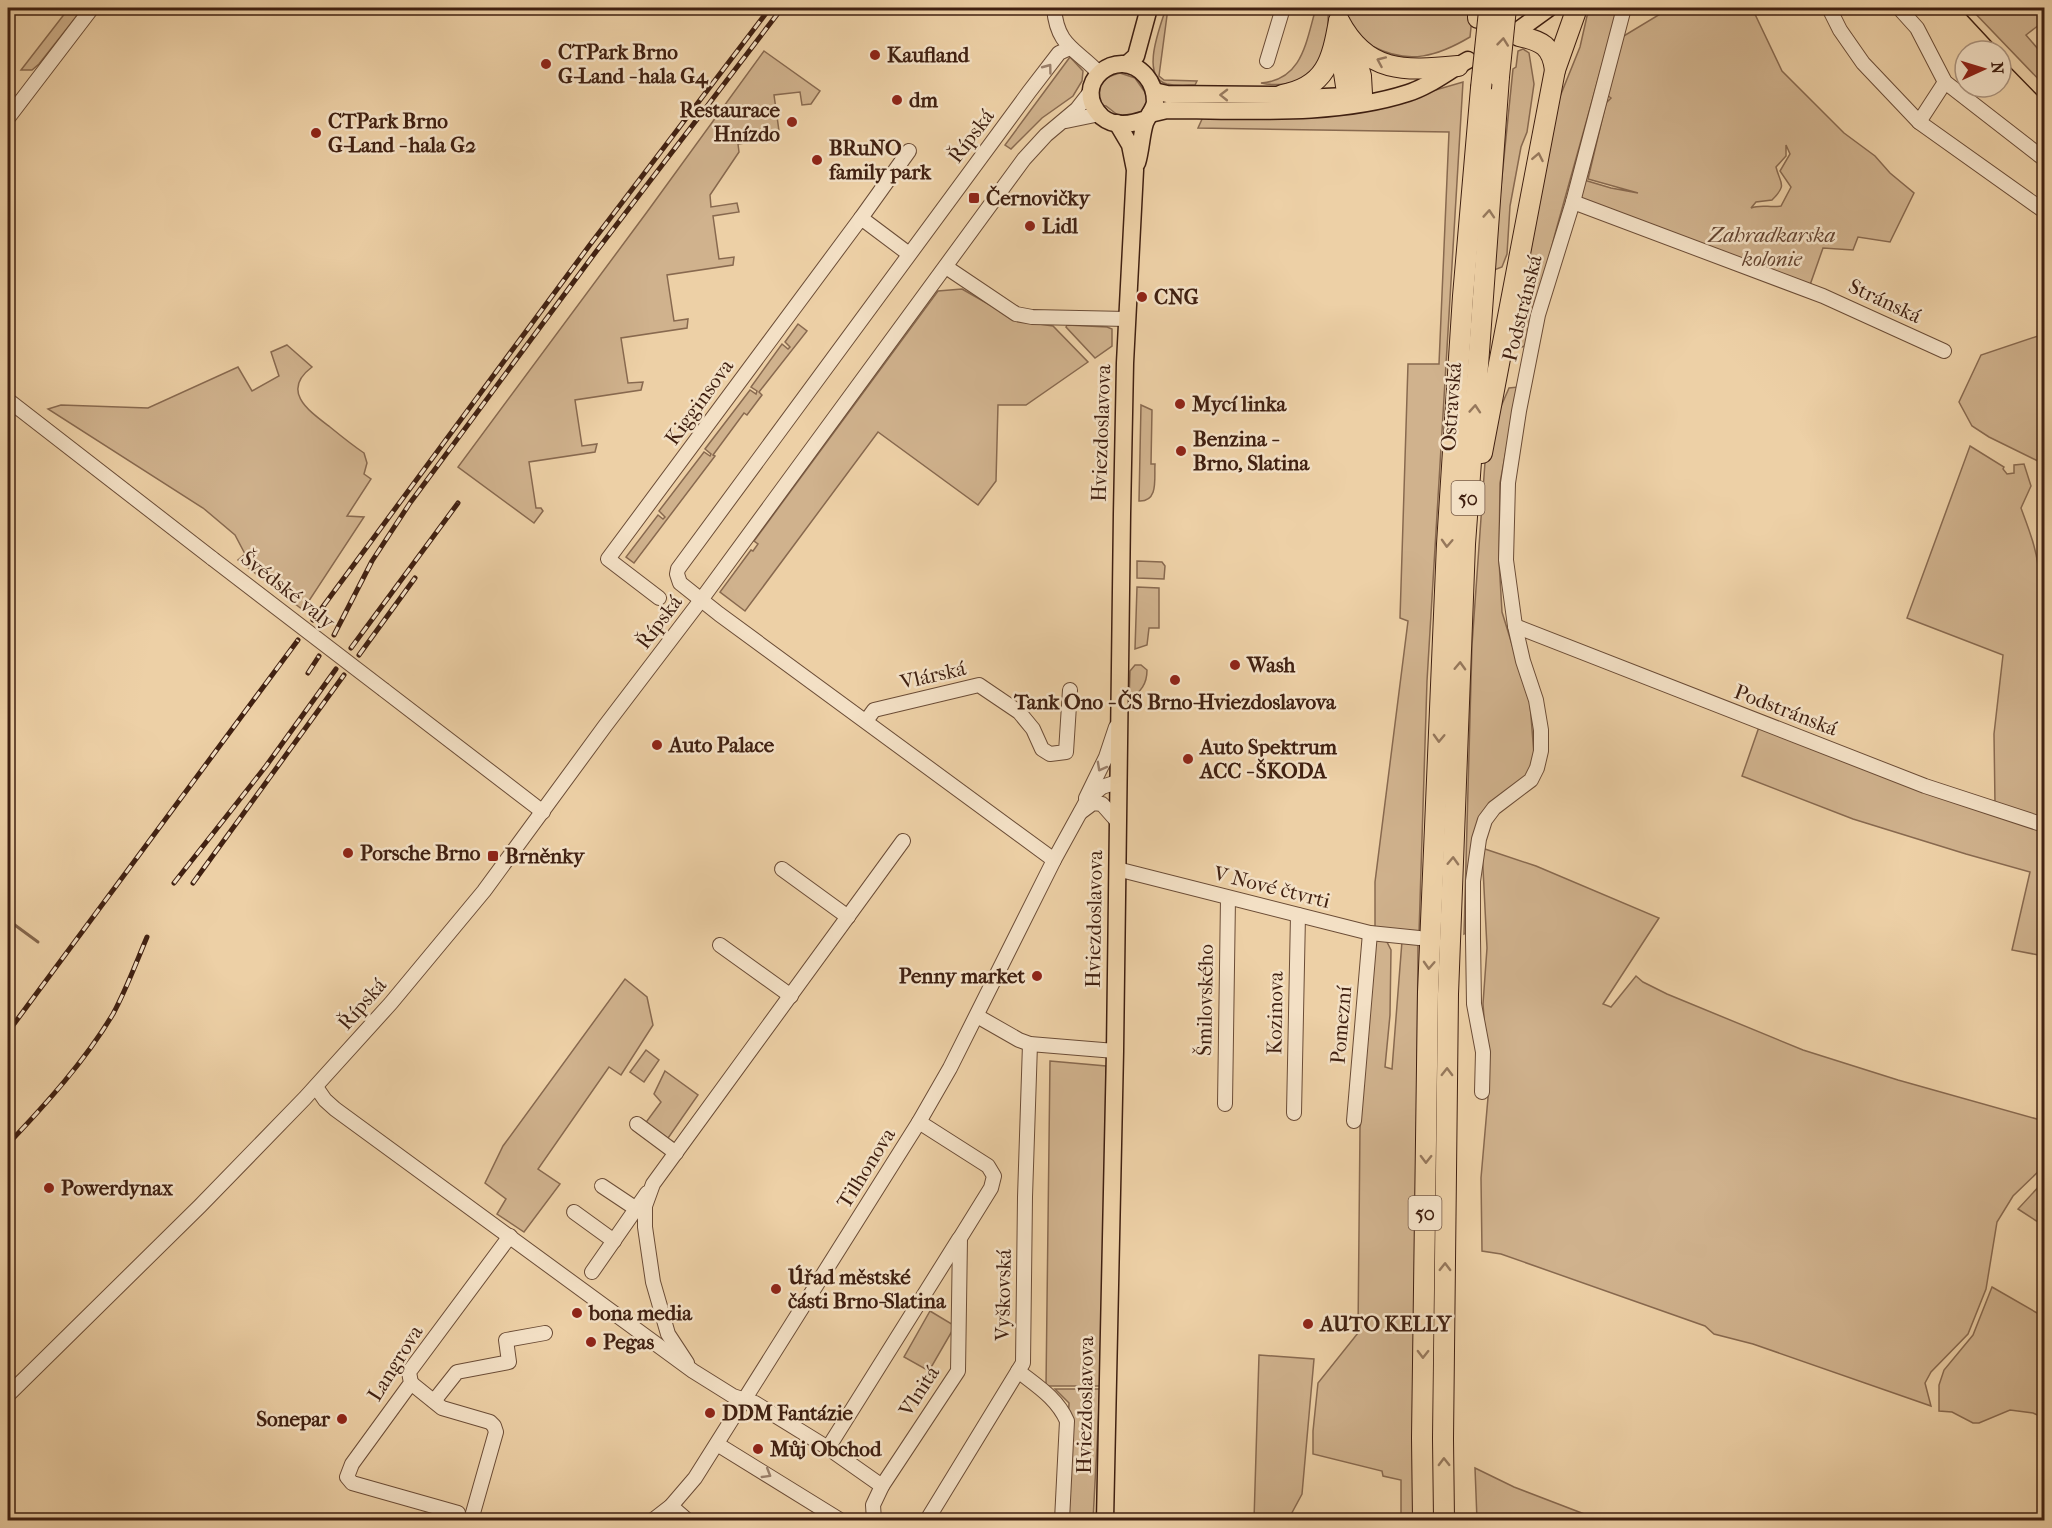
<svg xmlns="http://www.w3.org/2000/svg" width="2052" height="1528" viewBox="0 0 2052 1528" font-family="'IM FELL French Canon',serif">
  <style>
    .green { fill: #d0b28d; stroke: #88694f; stroke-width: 1.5; fill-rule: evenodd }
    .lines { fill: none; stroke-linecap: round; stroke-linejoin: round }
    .stream { stroke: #84664c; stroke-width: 3 }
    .minor-casing { stroke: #6b4c36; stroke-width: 16 }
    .major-casing { stroke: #402011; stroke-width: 19 }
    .highway-casing { stroke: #402011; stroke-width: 22 }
    .minor { stroke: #f3e0c5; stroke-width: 14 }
    .major { stroke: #edd0a6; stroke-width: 16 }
    .highway { stroke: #edd0a6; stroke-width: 20 }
    .tram { stroke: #402011; stroke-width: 1.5 }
    .rail-casing { stroke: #402011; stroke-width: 5 }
    .rail { stroke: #f3e0c5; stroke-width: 3; stroke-dasharray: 9; stroke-linecap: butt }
    .minor-bridge-casing { stroke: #6b4c36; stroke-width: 16; stroke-linecap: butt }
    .highway-bridge-casing { stroke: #402011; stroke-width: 22; stroke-linecap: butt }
    .minor-bridge { stroke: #f3e0c5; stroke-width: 14 }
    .highway-bridge { stroke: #edd0a6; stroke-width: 20 }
    .oneway { stroke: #96785c }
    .oneway2 { stroke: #9a806b }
    .poi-dot { fill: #8f2418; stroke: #f3e0c5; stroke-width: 2 }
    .labels { text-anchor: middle; stroke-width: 5; stroke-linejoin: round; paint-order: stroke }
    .shield { fill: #f3e0c5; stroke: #765a47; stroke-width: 1.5 }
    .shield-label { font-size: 20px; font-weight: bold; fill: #402011 }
    .poi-label { font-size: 21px; font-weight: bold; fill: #402011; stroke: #f3e0c5; text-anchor: start }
    .street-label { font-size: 21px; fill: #402011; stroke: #f3e0c5 }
    .park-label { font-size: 21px; font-style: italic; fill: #644430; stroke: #f3e0c5 }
  </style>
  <rect width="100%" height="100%" fill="#edd0a6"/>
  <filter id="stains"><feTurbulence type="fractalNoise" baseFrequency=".00333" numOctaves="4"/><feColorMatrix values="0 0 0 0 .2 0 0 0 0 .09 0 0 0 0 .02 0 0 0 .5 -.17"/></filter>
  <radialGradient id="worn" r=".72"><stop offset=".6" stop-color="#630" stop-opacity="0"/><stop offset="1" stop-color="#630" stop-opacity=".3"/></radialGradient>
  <g class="green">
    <path d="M69,8h14l-44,56 -7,6h-11z"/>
    <path d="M1166,8h2l-9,68 5,4 33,1 -2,4c-8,0 -19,1 -28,-1 -28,-7 -6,-59 -1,-76z"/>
    <path d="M1316,8h12c1,24 -2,64 -30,74 -4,1 -10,1 -14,2 -9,1 -15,1 -23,-1 42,-3 45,-42 55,-75z"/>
    <path d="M1344,8h129l-3,29c-32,19 -61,28 -96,10l-3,4 -21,-23z"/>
    <path d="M1592,8h26l-63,226 -28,111 -10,4 -1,-11 15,-97 28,-142 21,-52 7,-31z"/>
    <path d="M1670,8h82l30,63 62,62 31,23 15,17 24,20 -24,49 -32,-5 -5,13 -30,-2 -13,37 -226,-84 -3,-4 3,-17 27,8 27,5 -50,-14 18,-76 5,-5 -4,-3 15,-58zM1786,145l4,9 -10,17 11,16 -10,19c-11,2 -20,-2 -30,2l5,-6 16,-2c16,-16 8,-16 4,-33l10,-11z"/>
    <path d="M1970,8h74v13l-18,14 18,21v29z"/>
    <path d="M1523,49l6,4 5,31 -7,48 -6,15 -11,59 -3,48 -5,13 -8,3 -1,-5 20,-196 3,-2 2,-16z"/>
    <path d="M764,51l56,40 -9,13 -9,1 -2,-13 -26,3 6,43 -42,6 1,8 -29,43 1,12 26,-4 2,9 -26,4 6,43 15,-2 -1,8 -66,10 7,46 14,-2 -1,9 -66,10 7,45 15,-1 -2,8 -66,10 7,46 15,-2 -2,8 -66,10 7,46h5l2,3 -9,12 -76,-56 189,-255z"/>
    <path d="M1070,57l13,14 -1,10 -9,15 -31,22 -31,31 -6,-4z"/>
    <path d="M1120,73l15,5 14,20 -2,9 -7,8 -21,1 -13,-10 -6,-1c-2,-20 -1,-27 20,-32z"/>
    <path d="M1463,82l-36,599 -8,252c-15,-3 -30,-2 -44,-6v-45l33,-261 -8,-3 8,-254h31l10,-232 -251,-4 5,-11 181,-12z"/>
    <path d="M962,289l56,32 35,5 35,36 -62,43h-28l-2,76 -18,24 -100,-73 -133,179 -25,-19 31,-42 2,1 5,-7 -4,-3 184,-250z"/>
    <path d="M798,324l9,7 -48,61 3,3 -15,20 -3,-2 -31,42 2,1 -81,107 -8,-6 32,-42 5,4 2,-2 -6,-6 45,-59 6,4 1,-2 -6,-5 45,-59 6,4 1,-3 -6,-4 31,-43 6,5 2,-2 -5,-5z"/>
    <path d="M1067,325l40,2 5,2v17l-17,12 -29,-31z"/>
    <path d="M2044,334v130l-55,-27 -17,-11 -13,-24 22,-47z"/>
    <path d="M287,345l25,22c-32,24 -3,44 18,60 11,9 22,18 34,26l3,10 -3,11 7,5 -24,37 17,1 -61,93 -65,-50 7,-6 -10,-19 -32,-27 -155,-99 13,-4 87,3 90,-41 14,24 27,-15 -8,-24z"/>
    <path d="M1518,387l-18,96 -1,77 3,52 28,91 4,52 -8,24 -35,26 -23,127 -4,2 8,-289 13,-183 11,-44 13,-30z"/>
    <path d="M1141,405l11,5 -1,54h4c-1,14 4,38 -16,37z"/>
    <path d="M1970,446l34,21 -1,2 4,5 7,-1v-8l10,-1 7,22 -10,22c9,24 18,47 18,72l2,1 3,-3v241l-49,-15 -1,-70 9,-79 -96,-37z"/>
    <path d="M1137,561l25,1 3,4 -1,13 -27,-1z"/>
    <path d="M1137,587l22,1v40h-10l-2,17 -12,4z"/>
    <path d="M1135,665h6l6,5c0,14 -6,22 -18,29l1,-28z"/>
    <path d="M1759,727l285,101v128l-32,-6 18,-78 -64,-18 -113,-35 -111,-43z"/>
    <path d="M1482,848l54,18 123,52 -56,86 8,3 25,-31 7,6 24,12 136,56 95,30 146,41v45l-31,30 -16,26 -11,67 -18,45 -37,38 -6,11 6,23 -178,-62 -39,-10 -9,-8 -204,-72 -19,-3 -1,-73 8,-92 -6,-82 4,-56z"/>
    <path d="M1374,936l13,6 4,8 -1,65 -5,52 7,2 10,-128 16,1 -4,578h-13v-40l-18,-4 -1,-5 -69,-17v-23l5,-48 40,-50 2,-205z"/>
    <path d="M625,979l22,18 6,28 -32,50 -12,-8 -71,102 22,15 -36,48 -27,-18 9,-15 -21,-16 18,-37z"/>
    <path d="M646,1050l13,10 -15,22 -14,-10z"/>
    <path d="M1050,1061l56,5 -3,320h-57z"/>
    <path d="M665,1071l33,24 -32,46 -22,-16 17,-23 -7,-8z"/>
    <path d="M2044,1181v45l-26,-17z"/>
    <path d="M1992,1287l52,30v101l-11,-5 -23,-3 -31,13h-6l-21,-11 -13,-1v-26l5,-15 29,-35z"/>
    <path d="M930,1311l25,15 -26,45 -25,-14z"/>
    <path d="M1259,1355l55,4 -12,135 -14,26h-34z"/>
    <path d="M1055,1389h45l-7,131h-29l5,-117z"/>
    <path d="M1475,1468l39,19 86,33h-123z"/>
  </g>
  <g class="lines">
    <path class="stream" d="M8,920l30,22"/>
    <g class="minor-casing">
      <g id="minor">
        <path d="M1054,8c3,38 21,40 45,65"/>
        <path d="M1829,8l11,22 23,33 56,59 125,89"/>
        <path d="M1899,8l18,20 28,54 99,77"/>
        <path d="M1267,61l16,-53"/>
        <path d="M8,118l84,-110"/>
        <path d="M1066,121l34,-7"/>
        <path d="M1919,122l26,-40"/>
        <path d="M1573,202l250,94 121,55"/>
        <path d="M861,218l48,-67"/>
        <path d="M946,267l70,47 16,3 95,2"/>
        <path d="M8,400l205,159"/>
        <path d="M659,598l-51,-39 253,-341 48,36"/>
        <path d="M1515,626l410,160 119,39"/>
        <path d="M384,690l159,122"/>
        <path d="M866,721l8,-11 105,-25 40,27 14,17 9,20 8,5 16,-2 4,-62"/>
        <path d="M1086,798l20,-41 10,-30"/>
        <path d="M1081,812l12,-9 9,1 15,17"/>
        <path d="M1054,860l-335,-246 -39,-31 -3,-9 1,-5 351,-477 30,-39 11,-5"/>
        <path d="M782,869l66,48"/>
        <path d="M1117,869l253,64 49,5"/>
        <path d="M720,945l71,51"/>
        <path d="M977,1016l42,24 11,4 85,7"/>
        <path d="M316,1087l9,13 10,9 358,262 40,25 22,7 73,45 54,38 76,-115 2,-133 31,-50 3,-12 -6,-10 -69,-44"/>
        <path d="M1482,1092l1,-40 -9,-48 -1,-65v-58l6,-42 6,-19 9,-12 37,-28 6,-12 4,-17v-21l-5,-30 -13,-39 -8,-35 -9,-66 2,-77 11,-72 19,-96 35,-113 51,-194"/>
        <path d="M1225,1104l3,-206"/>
        <path d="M1294,1113l4,-198"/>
        <path d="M1354,1121l16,-188"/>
        <path d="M637,1124l39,29"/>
        <path d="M602,1186l33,22"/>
        <path d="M574,1212l40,29"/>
        <path d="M592,1272l55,-79"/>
        <path d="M687,1363l-19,-29 -15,-52 -8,-55v-21l8,-22 250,-343"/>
        <path d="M1018,1371c19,15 39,27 49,50l-5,99"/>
        <path d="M411,1383l31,25 48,14 4,4 2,6 -25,88"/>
        <path d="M8,1395l192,-189 105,-108 86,-95 93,-112 121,-165 96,-126 323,-441 22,-24 31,-26 14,-18"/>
        <path d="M434,1401l23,-29 52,-10 -3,-22 39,-7"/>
        <path d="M717,1444l123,76"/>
        <path d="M828,1448l131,-209"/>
        <path d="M671,1506l16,14"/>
        <path d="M458,1513l-106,-30 -5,-6 5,-13 59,-81 -2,-11 101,-136"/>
        <path d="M653,1520l18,-14 24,-28 224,-356 31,-54 104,-208 33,-60 15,-13 15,-5"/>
        <path d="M874,1520l-1,-15 9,-19"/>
        <path d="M927,1520l96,-157 2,-166 5,-153"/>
      </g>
    </g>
    <g class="major-casing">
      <g id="major">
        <path d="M1520,29l29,-21"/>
        <path d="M1127,64l9,-8 13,-48"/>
        <path d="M1154,91l13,3 115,1 20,3 45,-2"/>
        <path d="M1150,114l17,-4c77,0 167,7 241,-17 22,-7 40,-22 60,-33"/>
        <path d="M1137,163c4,-13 4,-27 8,-40 3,-8 9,-13 10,-21 0,-9 -3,-19 -9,-26 -28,-33 -78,9 -44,41 13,11 30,7 44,2"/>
        <path d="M1105,1520l10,-469 7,-537 3,-151 10,-193 -5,-25 -13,-22"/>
      </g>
    </g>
    <g class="highway-casing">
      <g id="highway">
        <path d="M1478,8v10"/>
        <path d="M1339,21c28,53 66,50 119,45"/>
        <path d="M1519,36c23,5 33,10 36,34"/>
        <path d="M1339,40l7,46 5,9"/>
        <path d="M1351,41l10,35 1,18"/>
        <path d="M1282,95c44,-8 50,-35 57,-74"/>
        <path d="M1482,453l73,-383 22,-62"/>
        <path d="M1423,1520l-1,-82 6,-446 19,-448 16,-248 18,-208"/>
        <path d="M1444,1520l-1,-81 5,-445 17,-450 34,-467"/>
      </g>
    </g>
    <use href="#minor" class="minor"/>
    <use href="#major" class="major"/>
    <use href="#highway" class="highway"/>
    <g class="tram">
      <path d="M1960,8l40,43"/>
      <path d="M2001,58l43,44"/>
    </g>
    <g class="rail-casing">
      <g id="rail">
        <path d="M313,620l276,-374 181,-238"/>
        <path d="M334,635l38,-74 38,-58 185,-250 187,-245"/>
        <path d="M351,648l107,-145"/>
        <path d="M359,655l56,-77"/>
        <path d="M308,673l11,-17"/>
        <path d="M174,883l92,-117 70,-97"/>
        <path d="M193,883l151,-208"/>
        <path d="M8,1032l290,-392"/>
        <path d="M8,1144c37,-39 77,-83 105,-130 13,-24 23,-51 34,-77"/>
      </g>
    </g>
    <use href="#rail" class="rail"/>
    <g class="minor-bridge-casing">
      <path id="minor-bridge" d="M213,559l171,131"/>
    </g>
    <g class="highway-bridge-casing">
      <g id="highway-bridge">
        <path d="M1499,77l7,-69"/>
        <path d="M1481,88l8,-77"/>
      </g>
    </g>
    <use href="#minor-bridge" class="minor-bridge"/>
    <use href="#highway-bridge" class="highway-bridge"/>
  </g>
  <defs><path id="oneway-chevron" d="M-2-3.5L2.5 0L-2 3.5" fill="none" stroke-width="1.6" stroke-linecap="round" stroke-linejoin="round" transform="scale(1.5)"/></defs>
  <g class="oneway">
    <use href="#oneway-chevron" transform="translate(1503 42) rotate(-84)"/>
    <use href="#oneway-chevron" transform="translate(1381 61) rotate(-156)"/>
    <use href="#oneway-chevron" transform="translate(1224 95) rotate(-179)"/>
    <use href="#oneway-chevron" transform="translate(1538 157) rotate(-79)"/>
    <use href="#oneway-chevron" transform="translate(1489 214) rotate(-86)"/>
    <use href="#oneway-chevron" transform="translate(1475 409) rotate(-86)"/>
    <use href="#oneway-chevron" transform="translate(1447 543) rotate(93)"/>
    <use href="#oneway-chevron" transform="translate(1460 666) rotate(-88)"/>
    <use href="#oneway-chevron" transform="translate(1439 738) rotate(92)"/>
    <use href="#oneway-chevron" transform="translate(1453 861) rotate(-88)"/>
    <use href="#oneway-chevron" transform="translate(1429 965) rotate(93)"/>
    <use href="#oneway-chevron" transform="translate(1447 1072) rotate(-89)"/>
    <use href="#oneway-chevron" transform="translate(1426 1159) rotate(91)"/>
    <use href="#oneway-chevron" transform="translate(1445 1267) rotate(-89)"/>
    <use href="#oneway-chevron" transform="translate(1423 1354) rotate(91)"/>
    <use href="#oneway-chevron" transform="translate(1444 1462) rotate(-91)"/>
  </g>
  <g class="oneway2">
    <use href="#oneway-chevron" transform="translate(1048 68) rotate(-53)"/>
    <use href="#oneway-chevron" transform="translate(1101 767) rotate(119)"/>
    <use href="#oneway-chevron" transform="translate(767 1474) rotate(31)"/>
  </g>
  <g class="poi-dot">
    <circle cx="875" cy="55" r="6"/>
    <circle cx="546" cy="64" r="6"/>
    <circle cx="897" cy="100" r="6"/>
    <circle cx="792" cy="122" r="6"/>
    <circle cx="316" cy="133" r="6"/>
    <circle cx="817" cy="160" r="6"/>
    <rect x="968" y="192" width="12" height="12" rx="3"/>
    <circle cx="1030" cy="226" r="6"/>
    <circle cx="1142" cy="297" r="6"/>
    <circle cx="1180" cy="404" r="6"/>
    <circle cx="1181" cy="451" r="6"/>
    <circle cx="1235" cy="665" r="6"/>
    <circle cx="1175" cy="680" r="6"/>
    <circle cx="657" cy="745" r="6"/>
    <circle cx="1188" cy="759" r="6"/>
    <circle cx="348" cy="853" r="6"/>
    <rect x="487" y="850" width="12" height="12" rx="3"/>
    <circle cx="1037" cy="976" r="6"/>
    <circle cx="49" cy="1188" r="6"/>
    <circle cx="776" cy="1289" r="6"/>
    <circle cx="577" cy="1313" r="6"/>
    <circle cx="1308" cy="1324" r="6"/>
    <circle cx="591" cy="1342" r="6"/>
    <circle cx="710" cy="1413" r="6"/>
    <circle cx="342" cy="1419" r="6"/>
    <circle cx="758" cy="1449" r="6"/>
  </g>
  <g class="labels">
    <g class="shield">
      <rect x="1451.5" y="481" width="33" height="34" rx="4.5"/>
      <rect x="1408.5" y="1196" width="33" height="34" rx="4.5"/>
    </g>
    <g class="shield-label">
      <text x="1468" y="505">50</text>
      <text x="1425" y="1220">50</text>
    </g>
    <g class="poi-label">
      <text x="558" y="59">CTPark Brno<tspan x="558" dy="24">G-Land - hala G4</tspan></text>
      <text x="887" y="62">Kaufland</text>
      <text x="909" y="107">dm</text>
      <text x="780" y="117" text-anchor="end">Restaurace<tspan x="780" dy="24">Hnízdo</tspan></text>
      <text x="328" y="128">CTPark Brno<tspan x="328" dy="24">G-Land - hala G2</tspan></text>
      <text x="829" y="155">BRuNO<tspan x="829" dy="24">family park</tspan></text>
      <text x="986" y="205">Černovičky</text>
      <text x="1042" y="233">Lidl</text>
      <text x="1154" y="304">CNG</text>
      <text x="1192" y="411">Mycí linka</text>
      <text x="1193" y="446">Benzina -<tspan x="1193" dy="24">Brno, Slatina</tspan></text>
      <text x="1247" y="672">Wash</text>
      <text x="1175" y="709" text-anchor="middle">Tank Ono - ČS Brno-Hviezdoslavova</text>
      <text x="669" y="752">Auto Palace</text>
      <text x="1200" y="754">Auto Spektrum<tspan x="1200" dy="24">ACC - ŠKODA</tspan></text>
      <text x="360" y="860">Porsche Brno</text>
      <text x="505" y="863">Brněnky</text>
      <text x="1025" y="983" text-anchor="end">Penny market</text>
      <text x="61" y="1195">Powerdynax</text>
      <text x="788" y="1284">Úřad městské<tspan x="788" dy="24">části Brno-Slatina</tspan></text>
      <text x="589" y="1320">bona media</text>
      <text x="1320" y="1331">AUTO KELLY</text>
      <text x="603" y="1349">Pegas</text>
      <text x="722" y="1420">DDM Fantázie</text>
      <text x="330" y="1426" text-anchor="end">Sonepar</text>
      <text x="770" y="1456">Můj Obchod</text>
    </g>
    <g class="street-label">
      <text transform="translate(971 136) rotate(-53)" y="7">Řípská</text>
      <text transform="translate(1885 301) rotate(25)" y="7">Stránská</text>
      <text transform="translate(1522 308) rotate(-76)" y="7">Podstránská</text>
      <text transform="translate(699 402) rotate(-54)" y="7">Kigginsova</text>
      <text transform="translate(1451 407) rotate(-86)" y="7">Ostravská</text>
      <text transform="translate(1101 433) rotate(-88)" y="7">Hviezdoslavova</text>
      <text transform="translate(288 590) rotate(38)" y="7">Švédské valy</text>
      <text transform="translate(659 622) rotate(-53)" y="7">Řípská</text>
      <text transform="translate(933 675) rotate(-13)" y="7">Vlárská</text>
      <text transform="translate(1786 710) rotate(21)" y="7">Podstránská</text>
      <text transform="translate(1272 887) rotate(14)" y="7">V Nové čtvrti</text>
      <text transform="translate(1094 919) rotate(-89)" y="7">Hviezdoslavova</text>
      <text transform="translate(1205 1000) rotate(-89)" y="7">Šmilovského</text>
      <text transform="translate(362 1004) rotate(-49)" y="7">Řípská</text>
      <text transform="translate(1275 1013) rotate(-89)" y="7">Kozinova</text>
      <text transform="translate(1341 1025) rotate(-85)" y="7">Pomezní</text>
      <text transform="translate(866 1168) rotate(-58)" y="7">Tilhonova</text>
      <text transform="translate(1003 1295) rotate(-89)" y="7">Vyškovská</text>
      <text transform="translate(395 1363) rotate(-58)" y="7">Langrova</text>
      <text transform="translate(919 1391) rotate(-57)" y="7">Vlnitá</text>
      <text transform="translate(1085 1405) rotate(-89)" y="7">Hviezdoslavova</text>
    </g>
    <g class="park-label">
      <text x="1772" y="242">Zahradkarska<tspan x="1772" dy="24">kolonie</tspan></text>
    </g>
  </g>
  <rect width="2052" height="1528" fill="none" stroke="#edd0a6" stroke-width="30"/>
  <rect x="9" y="9" width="2034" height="1510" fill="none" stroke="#402011" stroke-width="3"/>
  <rect x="15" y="15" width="2022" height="1498" fill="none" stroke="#402011" stroke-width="1.5"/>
  <g transform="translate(1983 69) rotate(86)"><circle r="28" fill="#f3e0c5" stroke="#ab937d" stroke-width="1.5"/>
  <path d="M0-4.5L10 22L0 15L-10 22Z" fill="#8f2418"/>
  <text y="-9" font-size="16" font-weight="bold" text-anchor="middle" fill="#402011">N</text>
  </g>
  <rect width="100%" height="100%" filter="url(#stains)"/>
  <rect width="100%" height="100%" fill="url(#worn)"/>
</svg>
